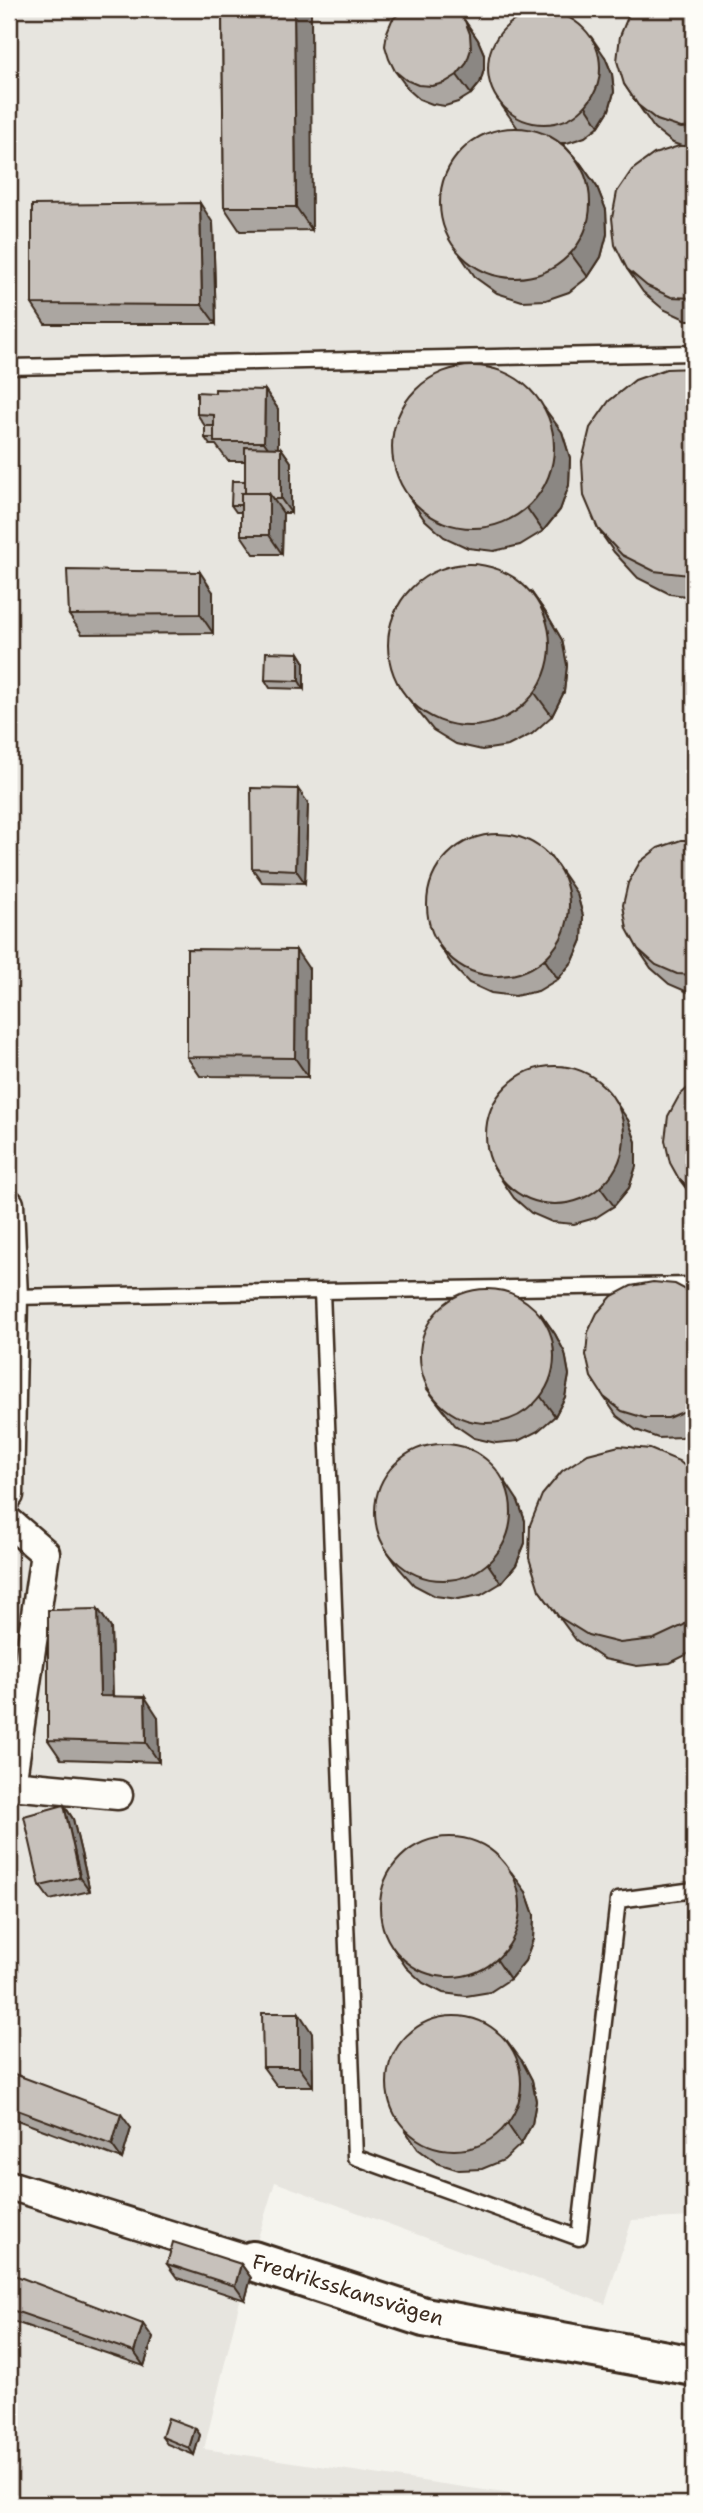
<svg xmlns="http://www.w3.org/2000/svg" width="703" height="2513" viewBox="0 0 703 2513" font-family="'Shantell Sans',sans-serif">
  <style>
    .built { fill: #e7e5df }
    .lines { fill: none; stroke-linecap: round; stroke-linejoin: round }
    .lane-casing { stroke: #3b2a1e; stroke-width: 19 }
    .street-casing { stroke: #3b2a1e; stroke-width: 33 }
    .secondary-casing { stroke: #3b2a1e; stroke-width: 44 }
    .lane { stroke: #fdfcf7; stroke-width: 14 }
    .street { stroke: #fdfcf7; stroke-width: 28 }
    .secondary { stroke: #fdfcf7; stroke-width: 38 }
    .wall { fill: #aba6a1; stroke: #3b2a1e; stroke-width: 2 }
    .shaded-wall { fill: #8b8783; stroke: #3b2a1e; stroke-width: 2 }
    .building { fill: #c7c1bb; stroke: #3b2a1e; stroke-width: 2 }
    .labels { text-anchor: middle; stroke-width: 5; stroke-linejoin: round; paint-order: stroke }
    .street-label { font-size: 21px; fill: #3b2a1e; stroke: #fdfcf7 }
  </style>
  <rect width="100%" height="100%" fill="#f5f4ee"/>
  <filter id="ink" filterUnits="userSpaceOnUse"><feTurbulence type="fractalNoise" baseFrequency=".0143" numOctaves="2"/><feDisplacementMap in="SourceGraphic" scale="14" xChannelSelector="R" yChannelSelector="G"/><feConvolveMatrix kernelMatrix="1 2 1 2 8 2 1 2 1" color-interpolation-filters="sRGB"/></filter>
  <g filter="url(#ink)">
    <path class="built" d="M9,9h685v2208l-62,3 -27,84 -330,-122 -31,102 -40,165 375,55h-570z"/>
    <g class="lines">
      <g class="lane-casing">
        <g id="lane">
          <path d="M9,367l685,-14"/>
          <path d="M322,1291l372,-6"/>
          <path d="M13,1297l309,-6 33,866 224,81 39,-338 76,-10"/>
        </g>
      </g>
      <g class="street-casing">
        <g id="street">
          <path d="M9,1204l4,93 -4,198"/>
          <path d="M9,1522l36,31 -34,232 107,10"/>
          <path d="M9,2185l244,76"/>
        </g>
      </g>
      <g class="secondary-casing">
        <path id="secondary" d="M253,2261l171,56 270,49"/>
      </g>
      <use href="#lane" class="lane"/>
      <use href="#street" class="street"/>
      <use href="#secondary" class="secondary"/>
    </g>
    <g class="wall">
      <path d="M222,9l90,221 -72,1 -16,-24z"/>
      <path d="M694,9v311h-7l-24,-11 -20,-17 -16,-23 55,-123 -9,-3 -19,-15 -30,-44z"/>
      <path d="M465,21l13,19 6,14v15l-4,14 -9,11 -13,8 -13,4 -13,-2 -13,-5 -10,-9 -14,-19z"/>
      <path d="M605,57l7,17 2,18 -5,18 -10,16 -14,11 -18,6h-5l19,21 16,23 9,23 1,24 -6,23 -13,20 -19,15 -23,8 -24,1 -25,-8 -21,-15 -16,-23 57,-128 -15,-21z"/>
      <path d="M213,223l3,101h-171l-13,-20z"/>
      <path d="M694,368v229l-24,-3 -32,-16 -24,-26 -16,-23z"/>
      <path d="M265,390l13,19v39h3l10,14v51h-8l-1,41h-28l-13,-19v-23h-5l-5,-7 14,-24v-20h-17l-12,-16h-6l-5,-7v-12l-8,-12 18,-21z"/>
      <path d="M562,432l8,26 -1,27 -9,25 -17,21 -23,14 -26,6 -26,-3 -24,-11 -20,-18 -16,-23z"/>
      <path d="M213,592v41l-131,1 -13,-19z"/>
      <path d="M532,593l16,23 14,24 5,25 -3,27 -12,24 -20,18 -24,12 -26,4 -26,-6 -23,-14 -17,-21 -17,-23z"/>
      <path d="M299,653l5,8v28l-34,-1 -5,-8z"/>
      <path d="M308,803l-3,80 -43,-1 -10,-14z"/>
      <path d="M694,840v153h-4l-21,-9 -18,-16 -13,-19z"/>
      <path d="M577,894l6,22 -1,24 -9,21 -15,18 -20,12 -23,5 -24,-3 -22,-10 -16,-17 -14,-20z"/>
      <path d="M309,969l-1,108 -108,-1 -13,-19z"/>
      <path d="M694,1082v117l-15,-20z"/>
      <path d="M628,1120l8,22v24l-7,22 -15,18 -19,12 -21,6 -22,-2 -21,-9 -17,-15 -13,-19z"/>
      <path d="M694,1294v138l-12,5 -24,1 -22,-8 -19,-14 -13,-19z"/>
      <path d="M541,1314l14,20 10,19 4,22 -4,22 -10,19 -17,15 -20,10 -22,2 -22,-5 -19,-13 -28,-36z"/>
      <path d="M694,1474v177l-24,12 -33,3 -33,-7 -28,-19 -37,-50z"/>
      <path d="M518,1501l7,20v22l-9,22 -15,18 -20,12 -23,4 -23,-3 -21,-11 -15,-17 -14,-20z"/>
      <path d="M98,1609l13,19 2,68 45,21 1,45 -98,-3 -13,-19z"/>
      <path d="M64,1805l9,14 17,72 -40,9 -10,-14z"/>
      <path d="M526,1892l8,23 -1,24 -8,22 -15,18 -20,13 -24,4 -23,-3 -20,-10 -17,-16 -13,-19z"/>
      <path d="M312,2033l1,53h-36l-14,-19z"/>
      <path d="M522,2061l10,19 4,21 -4,23 -11,20 -17,16 -22,9 -23,1 -22,-7 -19,-14 -13,-19z"/>
      <path d="M9,2072l122,56 -9,31 -113,-42z"/>
      <path d="M167,2264h74l10,14 -6,22 -68,-22z"/>
      <path d="M9,2273l144,65 -9,28 -135,-46z"/>
      <path d="M195,2428l5,7 -6,20 -27,-11 -5,-7z"/>
    </g>
    <g class="shaded-wall">
      <path d="M294,9h17l1,221 -16,-23z"/>
      <path d="M465,21l13,19 6,14v15l-4,14 -9,11 -14,-19z"/>
      <path d="M592,38l13,19 7,17 2,18 -5,18 -10,16 -13,-20z"/>
      <path d="M581,164l16,23 9,23 1,24 -6,23 -13,20 -17,-23z"/>
      <path d="M200,203l13,20 3,101 -14,-19z"/>
      <path d="M265,390l13,19v53l-14,-20z"/>
      <path d="M545,409l17,23 8,26 -1,27 -9,25 -17,21 -16,-23z"/>
      <path d="M281,448l10,14v51l-10,-14z"/>
      <path d="M269,493l14,20 -1,41 -13,-19z"/>
      <path d="M200,572l13,20v41l-13,-19z"/>
      <path d="M532,593l16,23 14,24 5,25 -3,27 -12,24 -17,-23z"/>
      <path d="M299,653l5,8v28l-5,-8z"/>
      <path d="M298,789l10,14 -3,80 -9,-13z"/>
      <path d="M550,855l27,39 6,22 -1,24 -9,21 -15,18 -13,-19z"/>
      <path d="M296,950l13,19 -1,108 -13,-19z"/>
      <path d="M615,1101l13,19 8,22v24l-7,22 -15,18 -14,-19z"/>
      <path d="M541,1314l14,20 10,19 4,22 -4,22 -10,19 -14,-19z"/>
      <path d="M505,1481l13,20 7,20v22l-9,22 -15,18 -13,-19z"/>
      <path d="M98,1609l13,19 2,87 -13,-19z"/>
      <path d="M145,1697l13,20 1,45 -13,-19z"/>
      <path d="M64,1805l9,14 17,72 -10,-14z"/>
      <path d="M512,1873l14,19 8,23 -1,24 -8,22 -15,18 -13,-19z"/>
      <path d="M299,2013l13,20 1,53 -14,-19z"/>
      <path d="M508,2042l14,19 10,19 4,21 -4,23 -11,20 -13,-19z"/>
      <path d="M121,2114l10,14 -9,31 -10,-14z"/>
      <path d="M241,2264l10,14 -6,22 -10,-14z"/>
      <path d="M143,2324l10,14 -9,28 -10,-14z"/>
      <path d="M195,2428l5,7 -6,20 -5,-7z"/>
    </g>
    <g class="building">
      <path d="M222,9h72l2,198h-72z"/>
      <path d="M404,9h49l12,12 5,13 1,15 -5,15 -9,11 -13,8 -12,3 -14,-1 -12,-5 -11,-9 -6,-12 -4,-13 2,-14 5,-12z"/>
      <path d="M634,9h60v118l-13,1 -24,-8 -19,-15 -14,-21 -7,-23 3,-25 9,-22z"/>
      <circle cx="544" cy="68" r="56"/>
      <circle cx="515" cy="203" r="75"/>
      <path d="M679,146h15v152l-23,-1 -24,-11 -20,-17 -12,-24 -3,-27 5,-26 15,-22 22,-16z"/>
      <path d="M200,203l2,102 -170,-1v-99z"/>
      <circle cx="473" cy="447" r="81"/>
      <path d="M694,368v206l-5,1 -35,-4 -32,-16 -24,-26 -14,-33 -2,-35 8,-33 19,-27 26,-21 31,-11z"/>
      <path d="M215,389l50,1 -1,52h-50v-27l-17,-1v-22l18,1z"/>
      <rect x="205" y="426" width="9" height="12"/>
      <path d="M245,447l36,1v51h-8l-4,-6h-24z"/>
      <path d="M232,481h13v12h-4v12h-10z"/>
      <rect x="241" y="493" width="28" height="42"/>
      <circle cx="469" cy="645" r="81"/>
      <path d="M67,570l133,2v42l-131,1z"/>
      <path d="M266,652l33,1v28l-34,-1z"/>
      <path d="M251,788l47,1 -2,81 -44,-2z"/>
      <circle cx="498" cy="905" r="71"/>
      <path d="M681,840h13v135l-17,-1 -21,-9 -18,-16 -11,-20 -4,-24 5,-22 12,-21 18,-14z"/>
      <path d="M187,949l109,1 -1,108 -108,-1z"/>
      <circle cx="555" cy="1135" r="69"/>
      <path d="M694,1082v111l-15,-14 -9,-16 -5,-23 3,-24 11,-20z"/>
      <path d="M653,1282l22,2 19,10v111l-4,4 -22,9h-23l-23,-7 -18,-14 -13,-20 -5,-22 2,-23 9,-19 15,-17 19,-10z"/>
      <circle cx="487" cy="1356" r="67"/>
      <circle cx="443" cy="1512" r="68"/>
      <path d="M619,1446l31,3 29,12 15,13v141l-10,10 -30,14 -34,4 -32,-8 -29,-18 -20,-27 -10,-32 1,-33 12,-30 20,-24 26,-17z"/>
      <path d="M98,1609l2,87 45,1 1,46 -98,-3v-130z"/>
      <path d="M64,1805l16,72 -40,9 -16,-70z"/>
      <circle cx="450" cy="1907" r="70"/>
      <path d="M262,2013h37v54h-36z"/>
      <circle cx="454" cy="2083" r="67"/>
      <path d="M9,2072l112,42 -9,31 -103,-38z"/>
      <path d="M173,2242l68,22 -6,22 -68,-22z"/>
      <path d="M9,2273l134,51 -9,28 -125,-43z"/>
      <path d="M168,2418l27,10 -6,20 -27,-11z"/>
    </g>
  </g>
  <g class="labels">
    <g class="street-label">
      <text transform="translate(348 2290) rotate(17)" y="7">Fredriksskansvägen</text>
    </g>
  </g>
  <rect width="703" height="2513" fill="none" stroke="#fdfcf7" stroke-width="35"/>
  <rect x="18" y="18" width="668" height="2478" fill="none" stroke="#3b2a1e" stroke-width="2.5" filter="url(#ink)"/>
</svg>
